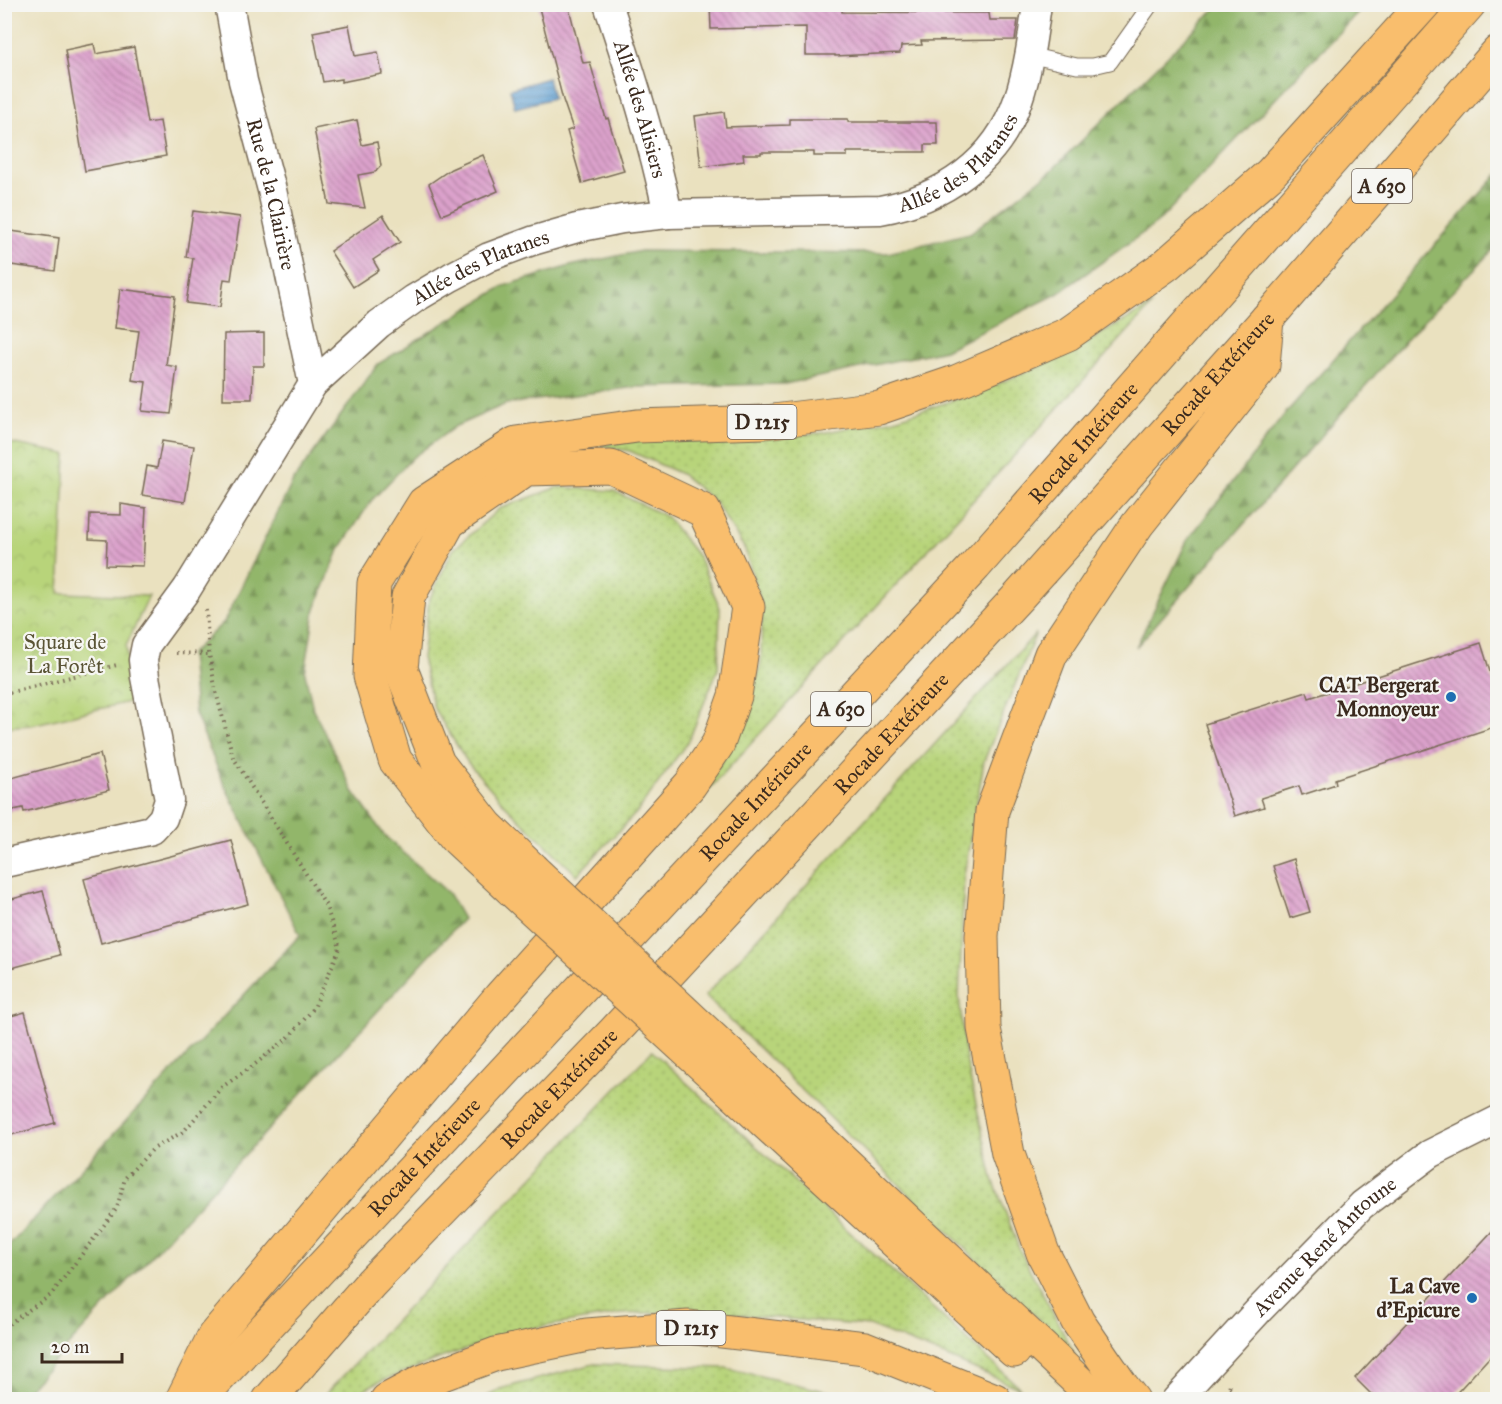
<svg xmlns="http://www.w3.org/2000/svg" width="1502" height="1404" viewBox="0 0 1502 1404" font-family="'IM FELL Great Primer',serif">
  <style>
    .grass { fill: url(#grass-dots); stroke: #7a7f4c; stroke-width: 1.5 }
    .forest { fill: url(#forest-firs); stroke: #667044; stroke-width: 1.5 }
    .park { fill: url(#park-crowns); stroke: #7a7f4c; stroke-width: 1.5 }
    .water { fill: url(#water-rules); stroke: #4e6578; stroke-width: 1.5 }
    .building { fill: url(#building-back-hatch) }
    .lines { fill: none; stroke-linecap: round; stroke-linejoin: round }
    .service-casing { stroke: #786a56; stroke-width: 17 }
    .minor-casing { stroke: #786a56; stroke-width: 31 }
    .motorway-casing { stroke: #786a56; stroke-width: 35 }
    .path { stroke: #786a56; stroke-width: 4; stroke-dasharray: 1.5 4.5; stroke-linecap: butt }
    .service { stroke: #fff; stroke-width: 15 }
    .minor { stroke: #fff; stroke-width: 28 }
    .motorway { stroke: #f9be6d; stroke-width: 33 }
    .motorway-bridge-casing { stroke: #786a56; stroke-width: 35; stroke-linecap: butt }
    .motorway-bridge { stroke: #f9be6d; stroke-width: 33 }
    .poi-dot { fill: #1f6fb2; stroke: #f6f6f2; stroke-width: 2 }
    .labels { text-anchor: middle; stroke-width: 4.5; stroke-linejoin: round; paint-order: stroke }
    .shield { fill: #f6f6f2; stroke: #73675e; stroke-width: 1.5 }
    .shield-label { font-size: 20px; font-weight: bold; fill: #3b2a1e }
    .street-label { font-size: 21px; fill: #3b2a1e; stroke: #f6f6f2 }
    .park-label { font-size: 21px; fill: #5a5435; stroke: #f6f6f2 }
    .poi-label { font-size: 21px; font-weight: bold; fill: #3b2a1e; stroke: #f6f6f2; text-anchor: end }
  </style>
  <defs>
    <pattern id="grass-dots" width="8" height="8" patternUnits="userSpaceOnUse" patternTransform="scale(1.5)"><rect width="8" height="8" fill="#b8d47a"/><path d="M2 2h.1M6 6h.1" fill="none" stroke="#9fb669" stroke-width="1.8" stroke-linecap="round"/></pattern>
    <pattern id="forest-firs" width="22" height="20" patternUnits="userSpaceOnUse" patternTransform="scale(1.5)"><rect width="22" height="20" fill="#92b66a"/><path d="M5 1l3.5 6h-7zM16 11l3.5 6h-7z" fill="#789457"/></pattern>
    <pattern id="park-crowns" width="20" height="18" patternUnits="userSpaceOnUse" patternTransform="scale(1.5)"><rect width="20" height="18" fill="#b8d47a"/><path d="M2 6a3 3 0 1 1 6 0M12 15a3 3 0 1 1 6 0" fill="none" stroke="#9fb669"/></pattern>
    <pattern id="water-rules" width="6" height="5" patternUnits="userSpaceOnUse" patternTransform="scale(1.5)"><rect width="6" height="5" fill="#61a0d3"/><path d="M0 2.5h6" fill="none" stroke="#5183ab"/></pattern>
    <pattern id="building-back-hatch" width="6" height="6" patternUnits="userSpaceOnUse" patternTransform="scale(1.5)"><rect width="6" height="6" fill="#dca2cc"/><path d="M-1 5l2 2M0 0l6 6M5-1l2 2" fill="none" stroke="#b484a5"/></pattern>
  </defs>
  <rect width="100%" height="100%" fill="#f6f6f2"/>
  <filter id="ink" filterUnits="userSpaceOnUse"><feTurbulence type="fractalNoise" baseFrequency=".0167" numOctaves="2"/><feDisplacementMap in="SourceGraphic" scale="12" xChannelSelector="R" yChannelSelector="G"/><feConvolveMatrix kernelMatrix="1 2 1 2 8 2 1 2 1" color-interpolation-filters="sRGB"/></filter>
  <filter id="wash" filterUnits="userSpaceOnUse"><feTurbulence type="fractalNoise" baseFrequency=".008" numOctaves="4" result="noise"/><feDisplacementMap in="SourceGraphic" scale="24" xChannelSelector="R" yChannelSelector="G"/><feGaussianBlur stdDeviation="1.35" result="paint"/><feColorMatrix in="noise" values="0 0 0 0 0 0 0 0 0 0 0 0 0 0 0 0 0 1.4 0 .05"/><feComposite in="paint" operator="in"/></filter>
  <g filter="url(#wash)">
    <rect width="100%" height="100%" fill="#eae1bf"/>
    <g class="grass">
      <path d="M1152,305l-459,502 49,-78 19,-65 1,-57 -17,-58 -30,-47 -34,-28 -51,-23 -34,-6 60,-7h86l80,-5 73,-14 81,-26 83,-35z"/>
      <path d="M558,487l56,4 53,26 32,41 21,50 -2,61 -29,71 -51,71 -61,64 -71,-69 -38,-43 -34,-54 -12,-51 7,-58 24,-50 46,-41z"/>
      <path d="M1036,633l-52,128 -20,114 -5,122 7,63 27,119 27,72 55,104 -370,-359z"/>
      <path d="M652,1051l369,338 -76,-33 -76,-30 -168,-15 -80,3 -88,14 -87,28 -70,27 -29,16 -27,1z"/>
      <path d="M594,1364l132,4 134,31h-377l17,-10z"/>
    </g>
    <g class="forest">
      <path d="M1219,5h146l-208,218 -100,71 -112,56 -160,34 -149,3 -130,17 -50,22 -44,32 -41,43 -32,49 -24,59 -10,64 8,36 40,82 31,44 64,58 15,26 -444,480h-14v-149l295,-315 -77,-153 -28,-69 -5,-59 34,-32 69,-141 85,-117 126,-78 66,-20 71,-15 247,2 82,-20 80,-61z"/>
      <path d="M1497,175v71l-86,88 -275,313 51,-106 97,-126z"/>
    </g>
    <path class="park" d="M5,442l61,12 -7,139 90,3 -23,50 7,55 -102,24 -26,2z"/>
    <path class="water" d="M548,78l5,20 -38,10 -5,-19z"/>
    <g id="blocks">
      <g class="building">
        <path d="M538,4h30l15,59 7,-1 16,57 2,-1 16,53 -42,12 -15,-52 6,-2 -10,-29z"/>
        <path d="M710,4h132v8l147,1 1,7h28l-3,20 -94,1 1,4 -21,1 -1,7 -65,3v-1h-29v-28l-95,2z"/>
        <path d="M349,25l6,31 23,-4 4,22 -41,8v-3l-18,3 -10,-50z"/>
        <path d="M94,44l2,10 38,-7 13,76 13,-2 6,35 -81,15 -20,-121z"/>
        <path d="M724,112l2,15 64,-2v-6h58v3h89l1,23h-13v7h-78v4h-33v-4h-53v2h-18l1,7 -43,6 -6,-51z"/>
        <path d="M357,120l5,25 15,-3 4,24 -6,6 -17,3 7,33 -36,-4 -15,-75z"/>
        <path d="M483,155l15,36 -56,24 -13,-31 22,-15z"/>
        <path d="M193,211l47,6 -9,63 -7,-1 -4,28 -34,-4 7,-45 -7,-1z"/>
        <path d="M383,215l17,27 -27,18 6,10 -26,17 -23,-36z"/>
        <path d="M4,230l55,8 -4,33 -51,-7z"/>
        <path d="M120,289l55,7 -9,69 11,2 -6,47 -29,-3 4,-29 -14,-2 7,-49 -24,-3z"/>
        <path d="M264,333v33h-11l-1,33h-29l1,-65z"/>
        <path d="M162,441l32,5 -9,56 -43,-7 5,-29 10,2z"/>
        <path d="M121,504l25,4 -3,58 -37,-1 1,-25 -18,-1 1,-25 31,1z"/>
        <path d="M1481,643l16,51v32l-162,53 1,5 -34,11 -3,-9 -38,12 3,9 -29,9 -30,-92 102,-32 2,6z"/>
        <path d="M100,754l9,36 -85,22 -1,-4 -19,4v-32z"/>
        <path d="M231,840l17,64 -147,39 -17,-64z"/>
        <path d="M1294,859l16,53 -20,6 -17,-52z"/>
        <path d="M43,891l17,64 -56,15v-69z"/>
        <path d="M25,1012l30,111 -51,14v-119z"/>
        <path d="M1497,1226v123l-47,51h-73l-22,-22z"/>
      </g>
    </g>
  </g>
  <g filter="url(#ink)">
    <use href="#blocks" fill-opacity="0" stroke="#786a56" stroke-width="1.5"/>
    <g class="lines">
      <g class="service-casing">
        <path id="service" d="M1028,55l49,11h16l17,-4 41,-58"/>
      </g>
      <g class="minor-casing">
        <g id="minor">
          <path id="s1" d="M229,4l14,77 29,109 41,194"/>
          <path id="s2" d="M608,4c23,69 45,138 60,210"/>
          <path id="s3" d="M4,863l148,-33 11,-12 6,-18 -24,-123 -2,-17 3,-15 41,-56 126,-205 66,-60 35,-25 37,-22 38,-20 43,-16 45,-13 45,-9 46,-5 212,-4c62,-11 117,-48 138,-110 10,-28 15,-66 19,-96"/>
          <path id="s4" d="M1176,1400l83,-90 103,-105 68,-51 68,-34"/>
        </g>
      </g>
      <g class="motorway-casing">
        <g id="motorway">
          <path d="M513,891l-57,-53 -61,-78 -25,-84 4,-93 50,-80 92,-60 121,-17 128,-4 114,-14 79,-27 110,-47 98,-69 104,-91 154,-170"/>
          <path d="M739,1063l359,337"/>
          <path d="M721,1082l293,269"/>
          <path d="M182,1400l32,-64 286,-339 190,-212 28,-41 17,-48 13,-89 -44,-96 -93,-44 -85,2 -77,53 -41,75 -7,72 37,94 49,63 45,43"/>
          <path id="s5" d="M198,1400l777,-834 494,-562"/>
          <path id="s6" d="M269,1400l102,-117 243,-251 405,-436 248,-277 231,-267"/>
          <path d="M387,1400l34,-18 75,-28 91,-19 101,-8 177,21 130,52"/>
          <path d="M1133,1400l-11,-14 -44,-64 -35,-69 -35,-99 -24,-126 -2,-92 10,-125 59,-157 86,-129 126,-159 4,-47"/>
        </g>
      </g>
      <g class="path">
        <path d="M206,610l3,44"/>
        <path d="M4,694l113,-29"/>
        <path d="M4,1327l47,-32 66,-87 8,-30 28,-29 31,-18 38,-44 32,-22 34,-27 26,-30 26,-60 -14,-42 -93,-149 -17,-65 -7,-38 -35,-1"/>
        <path d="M1229,1388l11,12"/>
        <path d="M1218,1400l11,-12 1,-4"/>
      </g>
      <use href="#service" class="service"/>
      <use href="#minor" class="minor"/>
      <use href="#motorway" class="motorway"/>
      <g class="motorway-bridge-casing">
        <g id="motorway-bridge">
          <path d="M532,869l207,194"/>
          <path d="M513,891l208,191"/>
        </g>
      </g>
      <use href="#motorway-bridge" class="motorway-bridge"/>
    </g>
  </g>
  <g class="poi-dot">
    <circle cx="1451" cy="697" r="6"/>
    <circle cx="1472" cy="1298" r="6"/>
  </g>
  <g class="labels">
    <g class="shield">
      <rect x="1352" y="169" width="60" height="34" rx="4.5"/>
      <rect x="727.5" y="405" width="69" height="34" rx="4.5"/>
      <rect x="811" y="692" width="60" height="34" rx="4.5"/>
      <rect x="656.5" y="1311" width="69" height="34" rx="4.5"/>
    </g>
    <g class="shield-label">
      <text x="1382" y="193">A 630</text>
      <text x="762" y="429">D 1215</text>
      <text x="841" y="716">A 630</text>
      <text x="691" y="1335">D 1215</text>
    </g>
    <g class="street-label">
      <text dy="7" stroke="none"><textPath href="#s2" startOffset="110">Allée des Alisiers</textPath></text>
      <text dy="7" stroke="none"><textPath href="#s3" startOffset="1364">Allée des Platanes</textPath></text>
      <text dy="7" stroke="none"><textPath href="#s1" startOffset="195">Rue de la Clairière</textPath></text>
      <text dy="7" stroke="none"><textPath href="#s3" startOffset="861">Allée des Platanes</textPath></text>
      <text dy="7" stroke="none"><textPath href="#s6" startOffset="1398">Rocade Extérieure</textPath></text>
      <text dy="7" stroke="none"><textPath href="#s5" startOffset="1304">Rocade Intérieure</textPath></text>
      <text dy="7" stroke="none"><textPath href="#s6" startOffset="912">Rocade Extérieure</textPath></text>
      <text dy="7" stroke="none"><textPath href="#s5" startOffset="818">Rocade Intérieure</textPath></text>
      <text dy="7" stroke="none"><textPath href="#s6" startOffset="426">Rocade Extérieure</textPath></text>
      <text dy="7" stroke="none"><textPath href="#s5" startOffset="332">Rocade Intérieure</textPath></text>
      <text dy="7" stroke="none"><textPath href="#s4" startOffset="214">Avenue René Antoune</textPath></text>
    </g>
    <g class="park-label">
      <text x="65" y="649">Square de<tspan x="65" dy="24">La Forêt</tspan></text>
    </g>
    <g class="poi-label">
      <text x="1439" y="692">CAT Bergerat<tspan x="1439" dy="24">Monnoyeur</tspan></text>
      <text x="1460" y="1293">La Cave<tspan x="1460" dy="24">d'Epicure</tspan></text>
    </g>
  </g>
  <rect width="1502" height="1404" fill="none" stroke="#f6f6f2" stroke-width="24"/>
  <path d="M42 1353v9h80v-9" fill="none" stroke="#3b2a1e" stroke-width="3"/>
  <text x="51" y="1353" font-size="18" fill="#3b2a1e" stroke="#f6f6f2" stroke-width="4.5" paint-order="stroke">20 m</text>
</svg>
